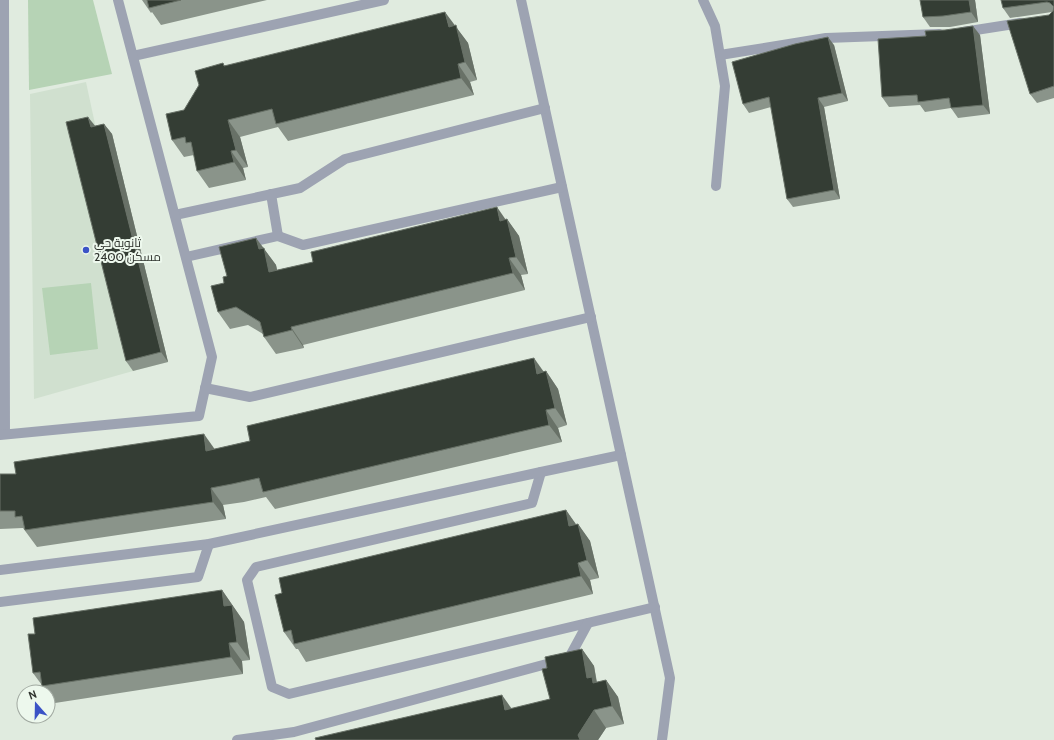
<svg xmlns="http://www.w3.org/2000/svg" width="1054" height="740" viewBox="0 0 1054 740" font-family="Cabin,Cairo,sans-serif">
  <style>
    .built { fill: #d0e0cf }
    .green { fill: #b6d3b5 }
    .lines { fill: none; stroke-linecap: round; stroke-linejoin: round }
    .minor { stroke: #9da3b2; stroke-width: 10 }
    .wall { fill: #8a948a }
    .shaded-wall { fill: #687167 }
    .building { fill: #343d34; stroke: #687167 }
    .poi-dot { fill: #3b53c6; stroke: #edf8ed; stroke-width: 1.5 }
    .labels { text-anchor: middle; stroke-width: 4; stroke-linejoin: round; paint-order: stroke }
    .poi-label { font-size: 12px; fill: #2f332e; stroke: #edf8ed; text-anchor: start }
  </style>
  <rect width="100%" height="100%" fill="#e0ebdf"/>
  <path class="built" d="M86,82l12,56 14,-4 56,228 -35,9 -99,28 -4,-305z"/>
  <g class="green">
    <path d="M28,0h65l19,74 -83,16z"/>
    <path d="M91,283l7,66 -48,6 -8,-67z"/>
  </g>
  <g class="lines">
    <g class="minor">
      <path d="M4,0l1,434"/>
      <path d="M521,0l149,678 -8,62"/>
      <path d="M703,0l12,26 10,60 -9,100"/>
      <path d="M963,32l57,-9"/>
      <path d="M720,55l106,-17 113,-4"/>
      <path d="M133,56l251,-56"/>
      <path d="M271,194l7,42"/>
      <path d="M175,215l125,-27 45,-29 200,-51"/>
      <path d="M186,257l92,-21 25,9 259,-58"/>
      <path d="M205,388l45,9 341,-80"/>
      <path d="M0,435l199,-19 13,-59 -94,-357"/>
      <path d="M541,472l-9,31 -276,64 -9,13 25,107 17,7 366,-87"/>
      <path d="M0,570l209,-26 332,-72 80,-17"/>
      <path d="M0,602l198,-25 11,-33"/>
      <path d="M237,740l57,-8 275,-74 19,-35"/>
    </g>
  </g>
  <g class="wall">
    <path d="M142,0h125l-106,25 -9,-13 -1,1z"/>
    <path d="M920,0h55l3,22 -28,5h-20l-7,-10z"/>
    <path d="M1054,0v98l-17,5 -7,-9 19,-79 3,-3 -42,6 -7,-10z"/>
    <path d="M455,26l13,17 9,37 -7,2 4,13 -186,46 -10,-14 -38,10 8,30 -5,1 3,12 -37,8 -12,-17 -3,-16 -10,2 -12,-17 12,-30 39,-47 2,3z"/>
    <path d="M980,35l10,79 -32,4 -7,-10 -26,4 -5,-7 -31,2 -7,-10z"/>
    <path d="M834,45l14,56 -24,6 16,92 -47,8 -6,-8 -16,-92 -22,6 -6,-9z"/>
    <path d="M104,124l8,10 56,228 -35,9 -7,-10 -31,-235z"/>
    <path d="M507,219l12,17 9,38 -7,1 4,15 -222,55 1,3 -28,6 -12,-17 -1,-3 -15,-9 -18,4 -12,-17 6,-29 3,-7 29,-38 20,27 1,5z"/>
    <path d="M546,371l12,18 9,36 -9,3 4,14 -287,67 -9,-12 -22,5 -21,3 3,14 -189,28 -14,-19 -23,1v-55h16l199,-25z"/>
    <path d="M566,510l9,14h3l12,17 9,37 -9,2 3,14 -287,68 -8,-13h-2l-12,-17 -2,-39z"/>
    <path d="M222,590l22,32 6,38 -8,1 1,13 -188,29 -7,-9v-2h-1l-14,-19z"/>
    <path d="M582,649l12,17 3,16 9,-2 12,17 6,27 -18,4 -8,12h-282l195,-31 39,-10 -3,-31z"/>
  </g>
  <g class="shaded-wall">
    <path d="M969,0h6l3,22 -7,-10z"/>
    <path d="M445,12l23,31 9,37 -12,-18 -16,-35z"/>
    <path d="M973,26l7,9 10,79 -7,-9z"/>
    <path d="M828,37l6,8 14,56 -6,-8z"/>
    <path d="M458,64l12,18 4,13 -13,-17z"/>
    <path d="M818,98l6,9 16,92 -6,-9z"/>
    <path d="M88,117l8,10h-5z"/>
    <path d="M228,120l12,17 8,30 -12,-17z"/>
    <path d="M104,124l8,10 56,228 -7,-10z"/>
    <path d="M231,151l12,17 3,12 -12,-18z"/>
    <path d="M497,207l11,16 -1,-4 12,17 9,38 -12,-17 -16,-36z"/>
    <path d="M256,238l20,27 5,24 -12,-17 -10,-23z"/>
    <path d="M509,258l12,17 4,15 -12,-17z"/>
    <path d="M291,327l12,18 1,3 -12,-18z"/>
    <path d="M534,358l12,17 -9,-1z"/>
    <path d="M546,371l12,18 9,36 -12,-17z"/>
    <path d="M546,410l12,18 4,14 -13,-17z"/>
    <path d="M204,434l12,17h-10z"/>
    <path d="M211,488l12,17 3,14 -13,-17z"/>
    <path d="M566,510l12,17 -9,-1z"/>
    <path d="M578,524l12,17 9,37 -12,-18z"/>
    <path d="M578,563l12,17 3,14 -12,-18z"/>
    <path d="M222,590l22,32 6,38 -13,-18 -13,-36z"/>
    <path d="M229,643l13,18 1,13 -12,-17z"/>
    <path d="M582,649l12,17 3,19 7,9 -17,-16z"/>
    <path d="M606,680l12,17 6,27 -12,-18z"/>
    <path d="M502,695l12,17 -9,-2z"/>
    <path d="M594,710l12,18 -8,12h-18l-2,-5z"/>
  </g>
  <g class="building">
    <path d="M147,0h34l-32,8z"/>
    <path d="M920,0h49l2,12 -28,4 -20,1z"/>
    <path d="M1001,0h53v86l-24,8 -23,-73 42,-6 4,-4 1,-4 -4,-4 -3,-1 -44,6z"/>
    <path d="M445,12l4,15 7,-2 9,37 -7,2 3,14 -185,46 -4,-15 -44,11 8,30 -5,1 3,11 -37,9 -6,-29 -5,1 -1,-6 -13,3 -6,-26 18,-4 15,-25 -4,-14 28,-8 1,3z"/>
    <path d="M973,26l10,79 -32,3 -2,-10 -31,4 -1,-7 -35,2 -4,-58 48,-3 -1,-5 20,-1z"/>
    <path d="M828,37l14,56 -24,5 16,92 -47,9 -18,-102 -26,7 -11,-42 63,-18z"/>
    <path d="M88,117l3,10 13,-3 57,228 -35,9 -60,-239z"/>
    <path d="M497,207l3,14 7,-2 9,38 -7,1 4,15 -222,54 1,3 -28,7 -4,-15 -24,-15 -18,5 -7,-26 13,-3 -1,-6 4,-1 -8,-29 37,-9 3,11 5,-1 5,24 44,-10 -2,-10z"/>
    <path d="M534,358l3,16 9,-3 9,37 -9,2 3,15 -286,67 -4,-14 -27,6 -21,4 2,14 -188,28 -3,-14 -7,1v-6h-15v-37h16l-2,-12 190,-28 2,17 44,-10 -3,-15z"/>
    <path d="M566,510l3,16 9,-2 9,36 -9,3 3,13 -287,68 -3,-14 -7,2 -9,-37 7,-2 -3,-15z"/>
    <path d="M222,590l2,16 8,-1 5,37 -8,1 2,14 -189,29 -2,-14 -7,1 -5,-39h7l-2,-16z"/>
    <path d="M582,649l5,29 5,-1 1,6 13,-3 6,26 -18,4 -16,25 2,5h-264l-1,-2 187,-43 3,15 45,-11 -8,-30 5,-1 -2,-11z"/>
  </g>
  <circle class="poi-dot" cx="86" cy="250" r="4"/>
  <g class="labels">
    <g class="poi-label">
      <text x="94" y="247">ثانوية حي<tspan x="94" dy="14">2400 مسكن</tspan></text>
    </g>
  </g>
  <g transform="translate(36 704) rotate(340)"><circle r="19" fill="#edf8ed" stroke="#a1a9a1"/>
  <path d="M0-3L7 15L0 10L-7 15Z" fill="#3b53c6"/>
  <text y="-6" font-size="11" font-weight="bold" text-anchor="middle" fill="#2f332e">N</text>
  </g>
</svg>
